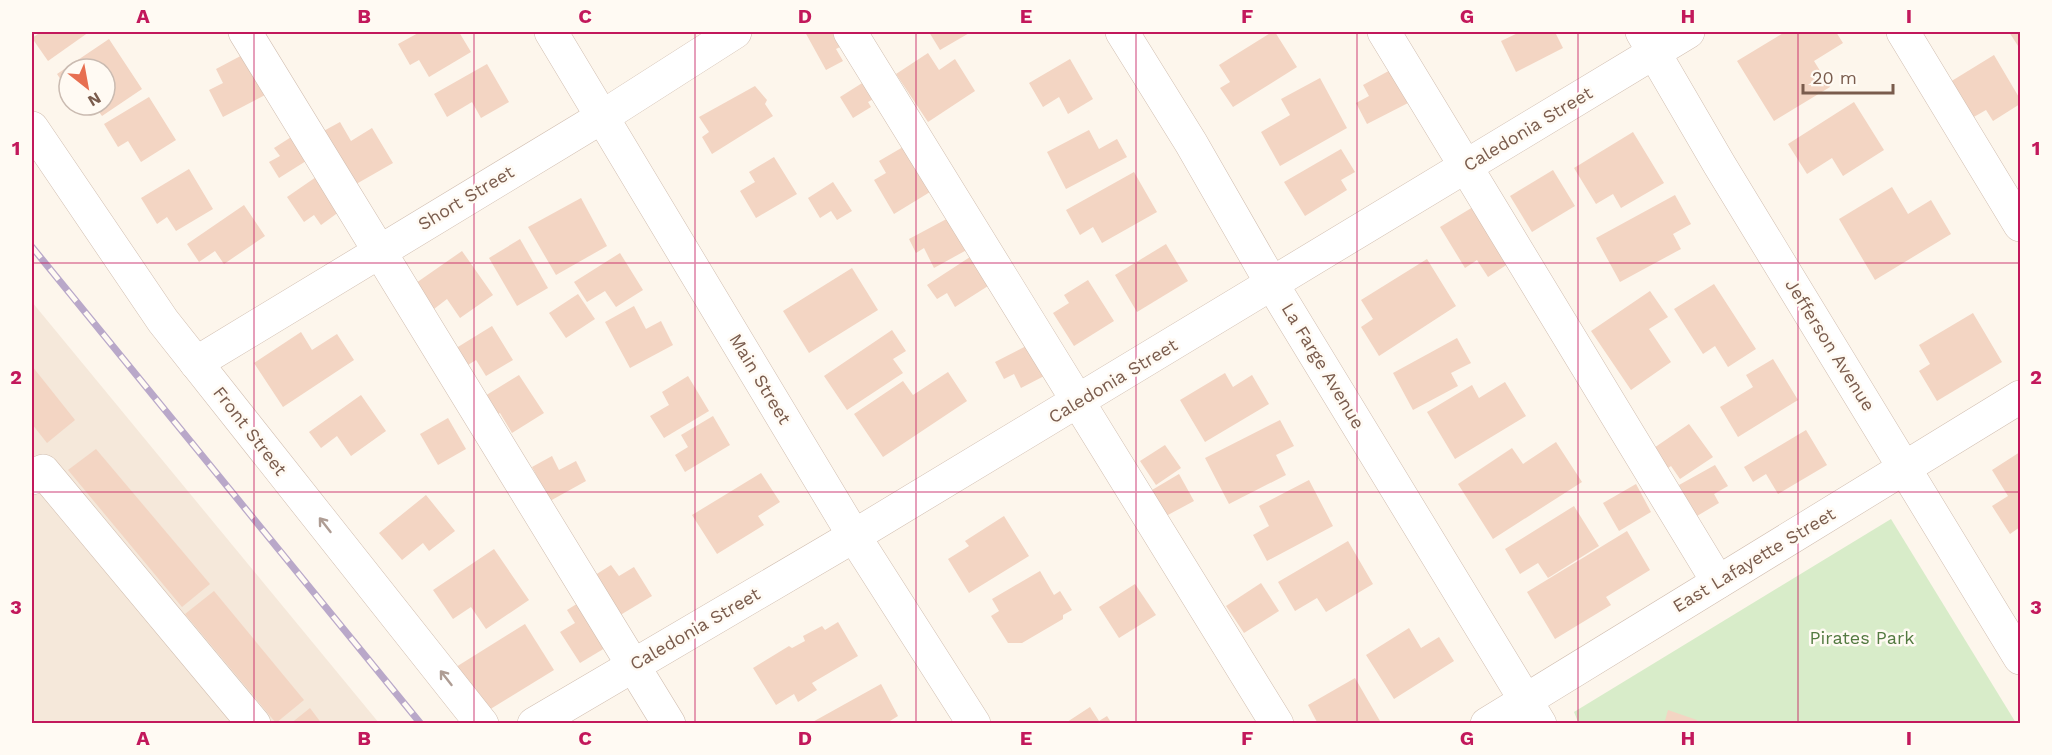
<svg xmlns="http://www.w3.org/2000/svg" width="2052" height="755" viewBox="0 0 2052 755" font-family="'Work Sans',sans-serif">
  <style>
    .residential { fill: #f5e8da }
    .green { fill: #d8ecc9 }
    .building { fill: #f3d5c3 }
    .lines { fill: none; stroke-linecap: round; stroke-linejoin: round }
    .minor-casing { stroke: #d1beb0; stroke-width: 34 }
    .minor { stroke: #fff; stroke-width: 33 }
    .rail-casing { stroke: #b9a8c9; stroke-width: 7 }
    .rail { stroke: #fffaf3; stroke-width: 4.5; stroke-dasharray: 14; stroke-linecap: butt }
    .oneway { stroke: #af9d94 }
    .grid { fill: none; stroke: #c2185b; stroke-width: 1.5; stroke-opacity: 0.55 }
    .labels { text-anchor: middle; stroke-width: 5; stroke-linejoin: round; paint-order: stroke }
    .street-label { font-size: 18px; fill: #7a5c4d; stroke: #fffaf3 }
    .park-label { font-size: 18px; fill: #537a41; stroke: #fffaf3 }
    .neatline { fill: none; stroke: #c2185b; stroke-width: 2 }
    .grid-label { font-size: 20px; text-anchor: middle; font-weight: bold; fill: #c2185b }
  </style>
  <rect width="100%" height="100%" fill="#fdf6ec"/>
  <path class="residential" d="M32,302l347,421h-347z"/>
  <path class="green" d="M1891,519l125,204 -437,1 -5,-12z"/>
  <g class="building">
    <path d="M41,32h48l-41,29 -16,-23z"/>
    <path d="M420,32h39l12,20 -42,25 -10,-17 -9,5 -12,-21z"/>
    <path d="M805,32h37l6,11 -12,6 7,12 -17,9z"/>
    <path d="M929,32h42l-31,18z"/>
    <path d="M1272,32h3l22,35 -64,40 -13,-19 10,-6 -11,-17z"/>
    <path d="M1520,32h35l8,16 -47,24 -15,-31z"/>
    <path d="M1785,32h51l7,11 -29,18 16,26 -56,34 -37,-60z"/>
    <path d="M2009,32h11v17z"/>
    <path d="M109,39l33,50 -40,27 -8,-11h11v-36h-36v23l-12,-18z"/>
    <path d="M248,52l21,41 -46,24 -14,-27 14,-7 -7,-14z"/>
    <path d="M928,53l11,17 16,-11 20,32 -47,31 -32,-48z"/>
    <path d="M1994,55l26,44v5l-27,17 -7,-11 -14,8 -22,-36z"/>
    <path d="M1070,59l23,40 -25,15 -9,-17 -16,10 -14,-24z"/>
    <path d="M487,64l22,38 -28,16 -9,-16 -25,15 -13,-23z"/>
    <path d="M1394,68l18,33 -45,23 -11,-21 13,-7 -6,-11z"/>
    <path d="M1320,78l27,50 -67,38 -19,-34 29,-17 -9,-16z"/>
    <path d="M867,80l10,17 -9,5 3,5 -18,11 -13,-21z"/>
    <path d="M755,86l12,14 -2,4 8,12 -61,38 -10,-17 7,-5 -10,-15z"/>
    <path d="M149,97l27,43 -35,22 -13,-21 -10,6 -14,-23z"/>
    <path d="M1854,102l30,48 -41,26 -11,-18 -25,16 -19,-30z"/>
    <path d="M340,122l11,19 21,-13 21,35 -42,24 -31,-54z"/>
    <path d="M1089,130l10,19 18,-10 10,18 -61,32 -19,-37z"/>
    <path d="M299,132l15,24 -35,22 -10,-16 11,-6 -6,-8z"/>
    <path d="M1633,132l31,51 -43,25 -8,-14 -17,10 -22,-36z"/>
    <path d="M903,147l27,45 -36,22 -20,-34 12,-7 -7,-12z"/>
    <path d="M1341,149l14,23 -14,8 6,10 -42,26 -21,-34z"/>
    <path d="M774,157l23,37 -41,24 -16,-27 15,-9 -6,-10z"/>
    <path d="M189,169l24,40 -37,22 -9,-14 -10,7 -16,-26z"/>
    <path d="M1553,170l22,36 -43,26 -22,-36z"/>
    <path d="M1134,172l23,40 -55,31 -9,-16 -13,8 -14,-25z"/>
    <path d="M319,175l24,34 -22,16 -7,-10 -10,7 -17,-25z"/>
    <path d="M833,182l19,29 -15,9 -6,-9 -11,7 -12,-20z"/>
    <path d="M1892,187l16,27 23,-14 20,34 -76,46 -36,-61z"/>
    <path d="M1675,195l16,29 -18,10 8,15 -61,33 -24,-44z"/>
    <path d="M581,198l26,48 -51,29 -28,-48z"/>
    <path d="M1478,204l36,56 -26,17 -11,-17 -12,8 -25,-41z"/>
    <path d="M244,205l21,31 -41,28 -9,-13 -16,11 -12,-18z"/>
    <path d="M954,215l18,32 -38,21 -10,-20 -8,5 -7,-14z"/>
    <path d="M520,239l28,49 -31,18 -28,-48z"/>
    <path d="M1166,244l22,37 -51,31 -22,-37z"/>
    <path d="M462,251l31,44 -33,23 -13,-19 -13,10 -18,-26z"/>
    <path d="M620,253l23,37 -27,17 -11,-16 -18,11 -13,-20z"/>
    <path d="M970,257l18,29 -33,21 -8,-14 -10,6 -10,-14z"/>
    <path d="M1427,259l29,47 -77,50 -18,-29 12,-8 -12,-19z"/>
    <path d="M852,268l26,42 -69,43 -26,-42z"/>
    <path d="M1088,280l26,41 -40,25 -21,-33 16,-10 -5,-8z"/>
    <path d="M1714,284l42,65 -28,18 -13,-21 -12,8 -29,-45z"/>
    <path d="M1650,291l18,26 -19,12 22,33 -40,28 -40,-59z"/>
    <path d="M578,294l17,25 -29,19 -17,-25z"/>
    <path d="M634,306l12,23 15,-8 12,24 -43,23 -25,-46z"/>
    <path d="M1973,313l29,49 -65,39 -18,-30 11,-7 -11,-19z"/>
    <path d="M492,326l21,34 -27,16 -10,-16 -13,8 -10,-18z"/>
    <path d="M892,330l14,21 -13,8 10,14 -56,37 -23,-34z"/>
    <path d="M301,332l11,18 25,-16 17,26 -71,47 -29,-44z"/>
    <path d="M1457,338l14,25 -20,10 7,13 -45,24 -20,-37z"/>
    <path d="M1032,343l16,31 -27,14 -7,-14 -10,5 -9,-17z"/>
    <path d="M1773,359l25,41 -60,37 -18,-30 33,-20 -7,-12z"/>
    <path d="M32,366l43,54 -28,23 -15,-19z"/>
    <path d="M948,372l19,29 -84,56 -29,-43 49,-33 10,14z"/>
    <path d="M1225,373l8,14 19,-12 17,29 -64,38 -25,-42z"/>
    <path d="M519,375l25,38 -32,20 -12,-20 -9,4 -11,-18z"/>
    <path d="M688,376l21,35 -45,27 -14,-22 19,-11 -7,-13z"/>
    <path d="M1505,382l21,34 -71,43 -28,-47 45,-27 7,13z"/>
    <path d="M361,395l25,36 -35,25 -14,-20 -16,12 -12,-16z"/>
    <path d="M713,416l17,29 -45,27 -10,-17 13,-8 -7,-12z"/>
    <path d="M448,418l18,31 -28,16 -18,-31z"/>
    <path d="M1280,420l14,26 -18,9 10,20 -57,29 -24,-46z"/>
    <path d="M1689,424l24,33 -33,22 -9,-13 -9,6 -14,-20z"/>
    <path d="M1806,430l21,35 -49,29 -12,-20 -13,8 -9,-15z"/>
    <path d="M1556,442l26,40 -89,57 -35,-55 54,-36 11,16z"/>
    <path d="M1165,445l16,23 -25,17 -16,-24z"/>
    <path d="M96,449l114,135 -28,23 -114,-137z"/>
    <path d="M2020,452v75l-10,7 -18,-28 16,-10 -16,-26z"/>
    <path d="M552,456l7,14 17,-9 10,20 -36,20 -18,-34z"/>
    <path d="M1715,465l13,21 -14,8 5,9 -22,13 -18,-31z"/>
    <path d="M761,473l19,29 -22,14 6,9 -47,29 -25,-39z"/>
    <path d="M1179,474l15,27 -28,15 -14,-26z"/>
    <path d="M1309,480l24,46 -66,35 -14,-26 16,-9 -10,-20z"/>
    <path d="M1636,484l15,28 -32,19 -16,-28z"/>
    <path d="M426,495l29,36 -26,20 -6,-8 -21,17 -23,-27z"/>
    <path d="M1574,506l25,40 -51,32 -10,-15 -18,11 -15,-25z"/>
    <path d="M1004,516l25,40 -60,37 -21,-34 21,-13 -4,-5z"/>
    <path d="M1627,531l23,39 -44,27 5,8 -56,34 -28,-47z"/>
    <path d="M1348,541l25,43 -47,28 -9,-14 -22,13 -17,-29z"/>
    <path d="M494,549l35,51 -43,29 -15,-22 -18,12 -20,-29z"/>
    <path d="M611,565l8,11 15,-9 18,29 -35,21 -25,-40z"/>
    <path d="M1040,571l14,24 6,-4 12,19 -9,5v4l-41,24h-14l-17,-27 8,-5 -7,-12z"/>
    <path d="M1261,583l18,28 -35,22 -18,-27z"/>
    <path d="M1135,584l21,31 -37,23 -20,-31z"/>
    <path d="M214,591l90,109 -28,23 -91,-109z"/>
    <path d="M583,600l27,45 -30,18 -20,-31 15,-9 -8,-13z"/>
    <path d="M838,622l20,34 -46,27 5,7 -19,12 -4,-8 -18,11 -23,-37 36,-22 3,2 13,-7 -2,-5 19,-10 3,4z"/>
    <path d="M525,624l29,46 -70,43 -28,-46z"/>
    <path d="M1409,628l12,20 18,-11 15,24 -60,38 -28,-44z"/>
    <path d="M1355,678l25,43 -3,3h-59l-10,-19z"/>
    <path d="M881,684l17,32 -13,8h-76z"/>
    <path d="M1090,707l9,14 8,-5 5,8h-48z"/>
    <path d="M310,708l12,16h-32z"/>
    <path d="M1668,710l29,10 -1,4h-32z"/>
  </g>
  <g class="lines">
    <g class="minor-casing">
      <g id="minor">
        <path d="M245,32l424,692"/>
        <path d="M551,32l303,504 120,188"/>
        <path d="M850,32l427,692"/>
        <path d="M1122,32l69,111 81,141 268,440"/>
        <path d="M1384,32l334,550"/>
        <path d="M1642,32l77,132 301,494"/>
        <path d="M1903,32l117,193"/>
        <path d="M32,128l131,193 319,403"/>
        <path d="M196,363l406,-246 133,-85"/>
        <path d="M32,478l11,-7 211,253"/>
        <path d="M534,724l320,-188 834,-504"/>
        <path d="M1487,724l533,-327"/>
      </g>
    </g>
    <use href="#minor" class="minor"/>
    <g class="rail-casing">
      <path id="rail" d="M32,247l389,477"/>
    </g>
    <use href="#rail" class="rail"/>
  </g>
  <defs><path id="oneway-shaft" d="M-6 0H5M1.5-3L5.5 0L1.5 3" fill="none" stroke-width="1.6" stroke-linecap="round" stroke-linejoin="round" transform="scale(1.5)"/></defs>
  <g class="oneway">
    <use href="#oneway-shaft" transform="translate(325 525) rotate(-128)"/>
    <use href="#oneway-shaft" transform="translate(446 678) rotate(-128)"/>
  </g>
  <path class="grid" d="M254,32v692M474,32v692M695,32v692M916,32v692M1136,32v692M1357,32v692M1578,32v692M1798,32v692M32,263h1988M32,492h1988"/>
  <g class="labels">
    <g class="street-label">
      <text transform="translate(1528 129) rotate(-31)" y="6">Caledonia Street</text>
      <text transform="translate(466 198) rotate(-31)" y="6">Short Street</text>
      <text transform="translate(1830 345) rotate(58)" y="6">Jefferson Avenue</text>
      <text transform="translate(1323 366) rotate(59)" y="6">La Farge Avenue</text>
      <text transform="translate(760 379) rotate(59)" y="6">Main Street</text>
      <text transform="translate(1113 381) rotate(-31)" y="6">Caledonia Street</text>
      <text transform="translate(250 431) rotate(52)" y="6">Front Street</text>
      <text transform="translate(1754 560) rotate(-31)" y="6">East Lafayette Street</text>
      <text transform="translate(695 629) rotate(-30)" y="6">Caledonia Street</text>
    </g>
    <g class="park-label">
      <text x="1862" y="644">Pirates Park</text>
    </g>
  </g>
  <rect width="2052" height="755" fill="none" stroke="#fffaf3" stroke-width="66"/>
  <g transform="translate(87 87) rotate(149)"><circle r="28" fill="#fffaf3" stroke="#cabbb1" stroke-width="1.5"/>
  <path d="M0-4.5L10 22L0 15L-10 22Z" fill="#e76f51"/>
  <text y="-9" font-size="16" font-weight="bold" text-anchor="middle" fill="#7a5c4d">N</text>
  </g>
  <path d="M1803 84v9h90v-9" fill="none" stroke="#7a5c4d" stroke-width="3"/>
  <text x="1812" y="84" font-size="18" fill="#7a5c4d" stroke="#fffaf3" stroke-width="4.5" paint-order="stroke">20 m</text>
  <rect x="33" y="33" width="1986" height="689" class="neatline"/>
  <g class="grid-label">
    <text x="143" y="23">A</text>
    <text x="364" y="23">B</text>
    <text x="585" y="23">C</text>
    <text x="805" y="23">D</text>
    <text x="1026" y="23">E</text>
    <text x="1247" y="23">F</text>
    <text x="1467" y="23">G</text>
    <text x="1688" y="23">H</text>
    <text x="1909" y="23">I</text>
    <text x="16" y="155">1</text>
    <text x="2036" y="155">1</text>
    <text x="16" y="384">2</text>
    <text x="2036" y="384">2</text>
    <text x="16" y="614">3</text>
    <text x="2036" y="614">3</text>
    <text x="143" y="745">A</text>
    <text x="364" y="745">B</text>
    <text x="585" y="745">C</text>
    <text x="805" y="745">D</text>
    <text x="1026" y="745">E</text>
    <text x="1247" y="745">F</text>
    <text x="1467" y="745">G</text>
    <text x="1688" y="745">H</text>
    <text x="1909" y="745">I</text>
  </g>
</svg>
